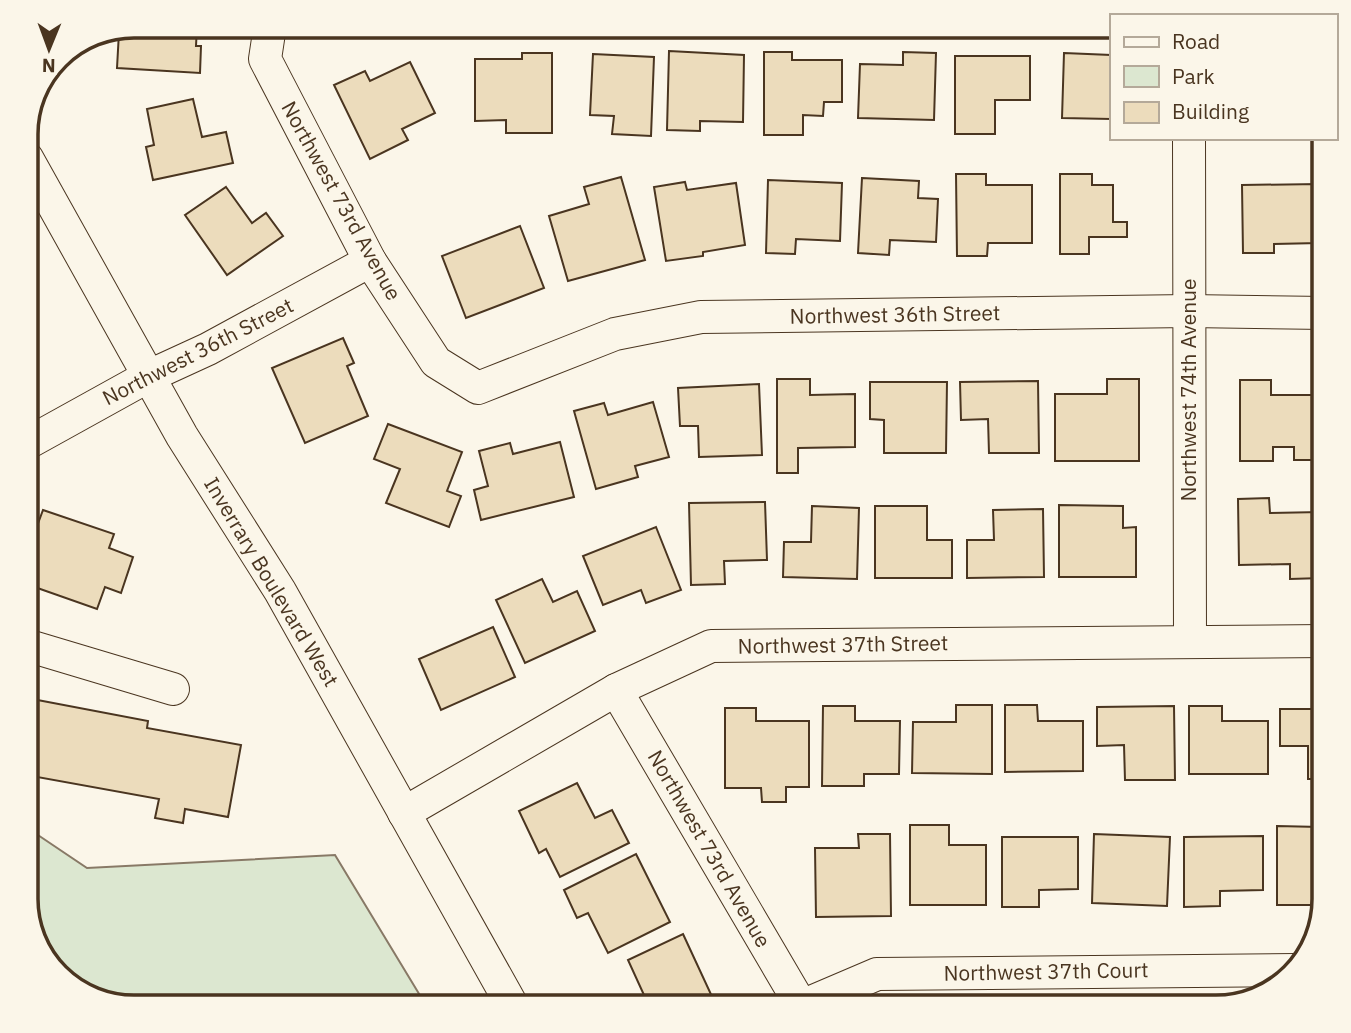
<svg xmlns="http://www.w3.org/2000/svg" width="1351" height="1033" viewBox="0 0 1351 1033" font-family="'IBM Plex Sans',sans-serif">
  <style>
    .green { fill: #dce7d0; stroke: #887966; stroke-width: 2 }
    .building { fill: #ecdcbc; stroke: #4a3520; stroke-width: 2 }
    .lines { fill: none; stroke-linecap: round; stroke-linejoin: round }
    .minor-casing { stroke: #4a3520; stroke-width: 34 }
    .minor { stroke: #fbf6e9; stroke-width: 32 }
    .labels { text-anchor: middle; stroke-width: 5; stroke-linejoin: round; paint-order: stroke }
    .street-label { font-size: 21px; fill: #4a3520; stroke: #fbf6e9 }
    .rim { fill: none; stroke: #4a3520; stroke-width: 3.5 }
  </style>
  <rect width="100%" height="100%" fill="#fbf6e9"/>
  <path class="green" d="M26,827l61,41 248,-13 92,152h-293l-66,-23 -30,-37 -12,-41z"/>
  <g class="building">
    <path d="M141,26h56l-1,20h5l-1,27 -83,-5 2,-36 11,-4h11z"/>
    <path d="M669,51l75,4 -1,67 -43,-1v10l-33,-1z"/>
    <path d="M764,52h28v8h50v42h-18l-1,14 -20,-1v20h-39z"/>
    <path d="M903,52l33,1 -2,67 -76,-2 2,-54 43,1z"/>
    <path d="M522,53h30v80h-46v-13l-31,1v-62h47z"/>
    <path d="M1064,53l47,2v64l-49,-1z"/>
    <path d="M593,54l61,3 -3,79 -39,-2 2,-18 -24,-1z"/>
    <path d="M955,56h75v44h-35v34h-40z"/>
    <path d="M410,62l25,51 -33,16 6,11 -38,19 -36,-74 31,-14 5,10z"/>
    <path d="M193,99l9,38 24,-5 7,31 -80,17 -7,-33 8,-2 -7,-36z"/>
    <path d="M956,174h30v11h46v58h-44l-1,13h-30z"/>
    <path d="M1060,174h32v11h21v37h14v15h-38v17h-29z"/>
    <path d="M621,177l24,83 -77,21 -19,-65 40,-12 -5,-17z"/>
    <path d="M862,178l57,3 -1,17 20,1 -2,43 -46,-2 -1,15 -31,-2z"/>
    <path d="M768,180l74,3 -2,58 -44,-2 -1,15 -29,-1z"/>
    <path d="M685,182l2,8 49,-7 9,62 -42,7v4l-37,5 -12,-74z"/>
    <path d="M1319,184v59l-45,1v9h-31l-1,-68z"/>
    <path d="M226,187l26,36 14,-10 17,23 -56,39 -42,-60z"/>
    <path d="M520,226l24,62 -78,30 -24,-62z"/>
    <path d="M343,338l11,25 -7,3 21,50 -63,27 -33,-75z"/>
    <path d="M777,379h33v16l45,-1v53l-57,1v25h-21z"/>
    <path d="M1107,379h32v82h-84v-67h52z"/>
    <path d="M1240,380h31v15h52l1,65h-30v-13h-21v14h-33z"/>
    <path d="M1038,381l1,72h-50l-1,-34 -27,1 -1,-38z"/>
    <path d="M870,382h77l-1,71h-62v-33l-14,-1z"/>
    <path d="M759,384l3,71 -63,2 -1,-31h-18l-2,-38z"/>
    <path d="M653,402l16,55 -34,9 3,11 -42,12 -22,-78 30,-8 4,12z"/>
    <path d="M388,424l74,28 -15,39 14,5 -12,31 -63,-24 14,-34 -26,-10z"/>
    <path d="M560,442l14,55 -93,23 -7,-30 14,-4 -9,-35 31,-8 3,11z"/>
    <path d="M1269,498l1,15 51,-1 1,66 -32,1v-15l-51,1 -1,-66z"/>
    <path d="M765,502l2,58 -43,1 1,23 -34,1 -2,-82z"/>
    <path d="M1059,505l64,1v22l13,-1v50h-77z"/>
    <path d="M812,506l47,2 -2,71 -74,-2 1,-35h27z"/>
    <path d="M875,506h52v34h25v38h-77z"/>
    <path d="M1043,509l1,68 -77,1v-38h27l-1,-30z"/>
    <path d="M43,510l71,24 -5,14 24,9 -12,36 -16,-6 -8,22 -71,-25v-28z"/>
    <path d="M656,527l25,63 -35,13 -5,-13 -38,15 -20,-49z"/>
    <path d="M542,579l11,23 24,-11 18,40 -70,32 -29,-63z"/>
    <path d="M493,627l22,50 -74,33 -22,-51z"/>
    <path d="M27,698l121,23 -1,7 94,17 -13,72 -43,-8 -2,14 -28,-5 4,-19 -133,-24z"/>
    <path d="M956,705h36v69l-80,-1 1,-51h43z"/>
    <path d="M1005,705h32l1,16h45v50l-78,1z"/>
    <path d="M823,706h32v15h45l-1,53h-35v12h-42z"/>
    <path d="M1174,706l1,74h-50l-1,-35 -27,1v-39z"/>
    <path d="M1189,706h33v15h46v53h-79z"/>
    <path d="M725,708h31v13h53v66h-23v15h-24l-1,-14h-36z"/>
    <path d="M1280,709h45v70h-17v-33h-28z"/>
    <path d="M577,783l18,35 17,-8 17,33 -69,34 -14,-28 -7,4 -20,-42z"/>
    <path d="M910,825h39v20h37v60h-76z"/>
    <path d="M1277,826l43,1v29h5v43l-2,6h-46z"/>
    <path d="M858,834h32l1,82 -75,1 -1,-69h44z"/>
    <path d="M1094,834l76,3 -3,69 -75,-3z"/>
    <path d="M1263,836v54l-43,1v15l-36,1v-70z"/>
    <path d="M1002,837h76v52l-39,1v17h-37z"/>
    <path d="M636,854l34,68 -62,31 -20,-40 -11,5 -13,-28z"/>
    <path d="M683,934l32,69 -8,4h-76l-3,-6 16,-6 -16,-35z"/>
  </g>
  <g class="lines">
    <g class="minor-casing">
      <g id="minor">
        <path d="M270,26l-5,33 105,202 66,101 42,26 137,-54 86,-17 488,-6 136,2"/>
        <path d="M1189,138l1,503"/>
        <path d="M27,158l155,278 98,155 233,416"/>
        <path d="M26,444l121,-67 61,-28 162,-88"/>
        <path d="M26,645l147,44"/>
        <path d="M616,690l186,317"/>
        <path d="M404,813l212,-123 95,-44 614,-5"/>
        <path d="M802,1006l75,-32 419,-4"/>
      </g>
    </g>
    <use href="#minor" class="minor"/>
  </g>
  <g class="labels">
    <g class="street-label">
      <text transform="translate(341 201) rotate(61)" y="7">Northwest 73rd Avenue</text>
      <text transform="translate(895 315) rotate(-1)" y="7">Northwest 36th Street</text>
      <text transform="translate(198 352) rotate(-27)" y="7">Northwest 36th Street</text>
      <text transform="translate(1189 390) rotate(-90)" y="7">Northwest 74th Avenue</text>
      <text transform="translate(271 582) rotate(59)" y="7">Inverrary Boulevard West</text>
      <text transform="translate(843 645) rotate(-1)" y="7">Northwest 37th Street</text>
      <text transform="translate(709 849) rotate(60)" y="7">Northwest 73rd Avenue</text>
      <text transform="translate(1046 972) rotate(-1)" y="7">Northwest 37th Court</text>
    </g>
  </g>
  <path d="M0 0H1351V1033H0ZM134 38H1216A96 96 0 0 1 1312 134V899A96 96 0 0 1 1216 995H134A96 96 0 0 1 38 899V134A96 96 0 0 1 134 38Z" fill="#fbf6e9" fill-rule="evenodd"/>
  <path class="rim" d="M134 38H1216A96 96 0 0 1 1312 134V899A96 96 0 0 1 1216 995H134A96 96 0 0 1 38 899V134A96 96 0 0 1 134 38Z"/>
  <rect x="1110" y="14" width="228" height="126" fill="#fbf6e9" stroke="#b4a999" stroke-width="2"/>
  <rect x="1124" y="37" width="35" height="10" fill="#fbf6e9" stroke="#b4a999" stroke-width="2"/>
  <text x="1172" y="49" font-size="21" fill="#4a3520">Road</text>
  <rect x="1124" y="66" width="35" height="21" fill="#dce7d0" stroke="#b4a999" stroke-width="2"/>
  <text x="1172" y="84" font-size="21" fill="#4a3520">Park</text>
  <rect x="1124" y="102" width="35" height="21" fill="#ecdcbc" stroke="#b4a999" stroke-width="2"/>
  <text x="1172" y="119" font-size="21" fill="#4a3520">Building</text>
  <g transform="translate(49 49) rotate(181)" stroke="#fbf6e9" stroke-width="5" paint-order="stroke">
  <path d="M0-5L12 26L0 18L-12 26Z" fill="#4a3520"/>
  <text y="-10" font-size="19" font-weight="bold" text-anchor="middle" fill="#4a3520">N</text>
  </g>
</svg>
